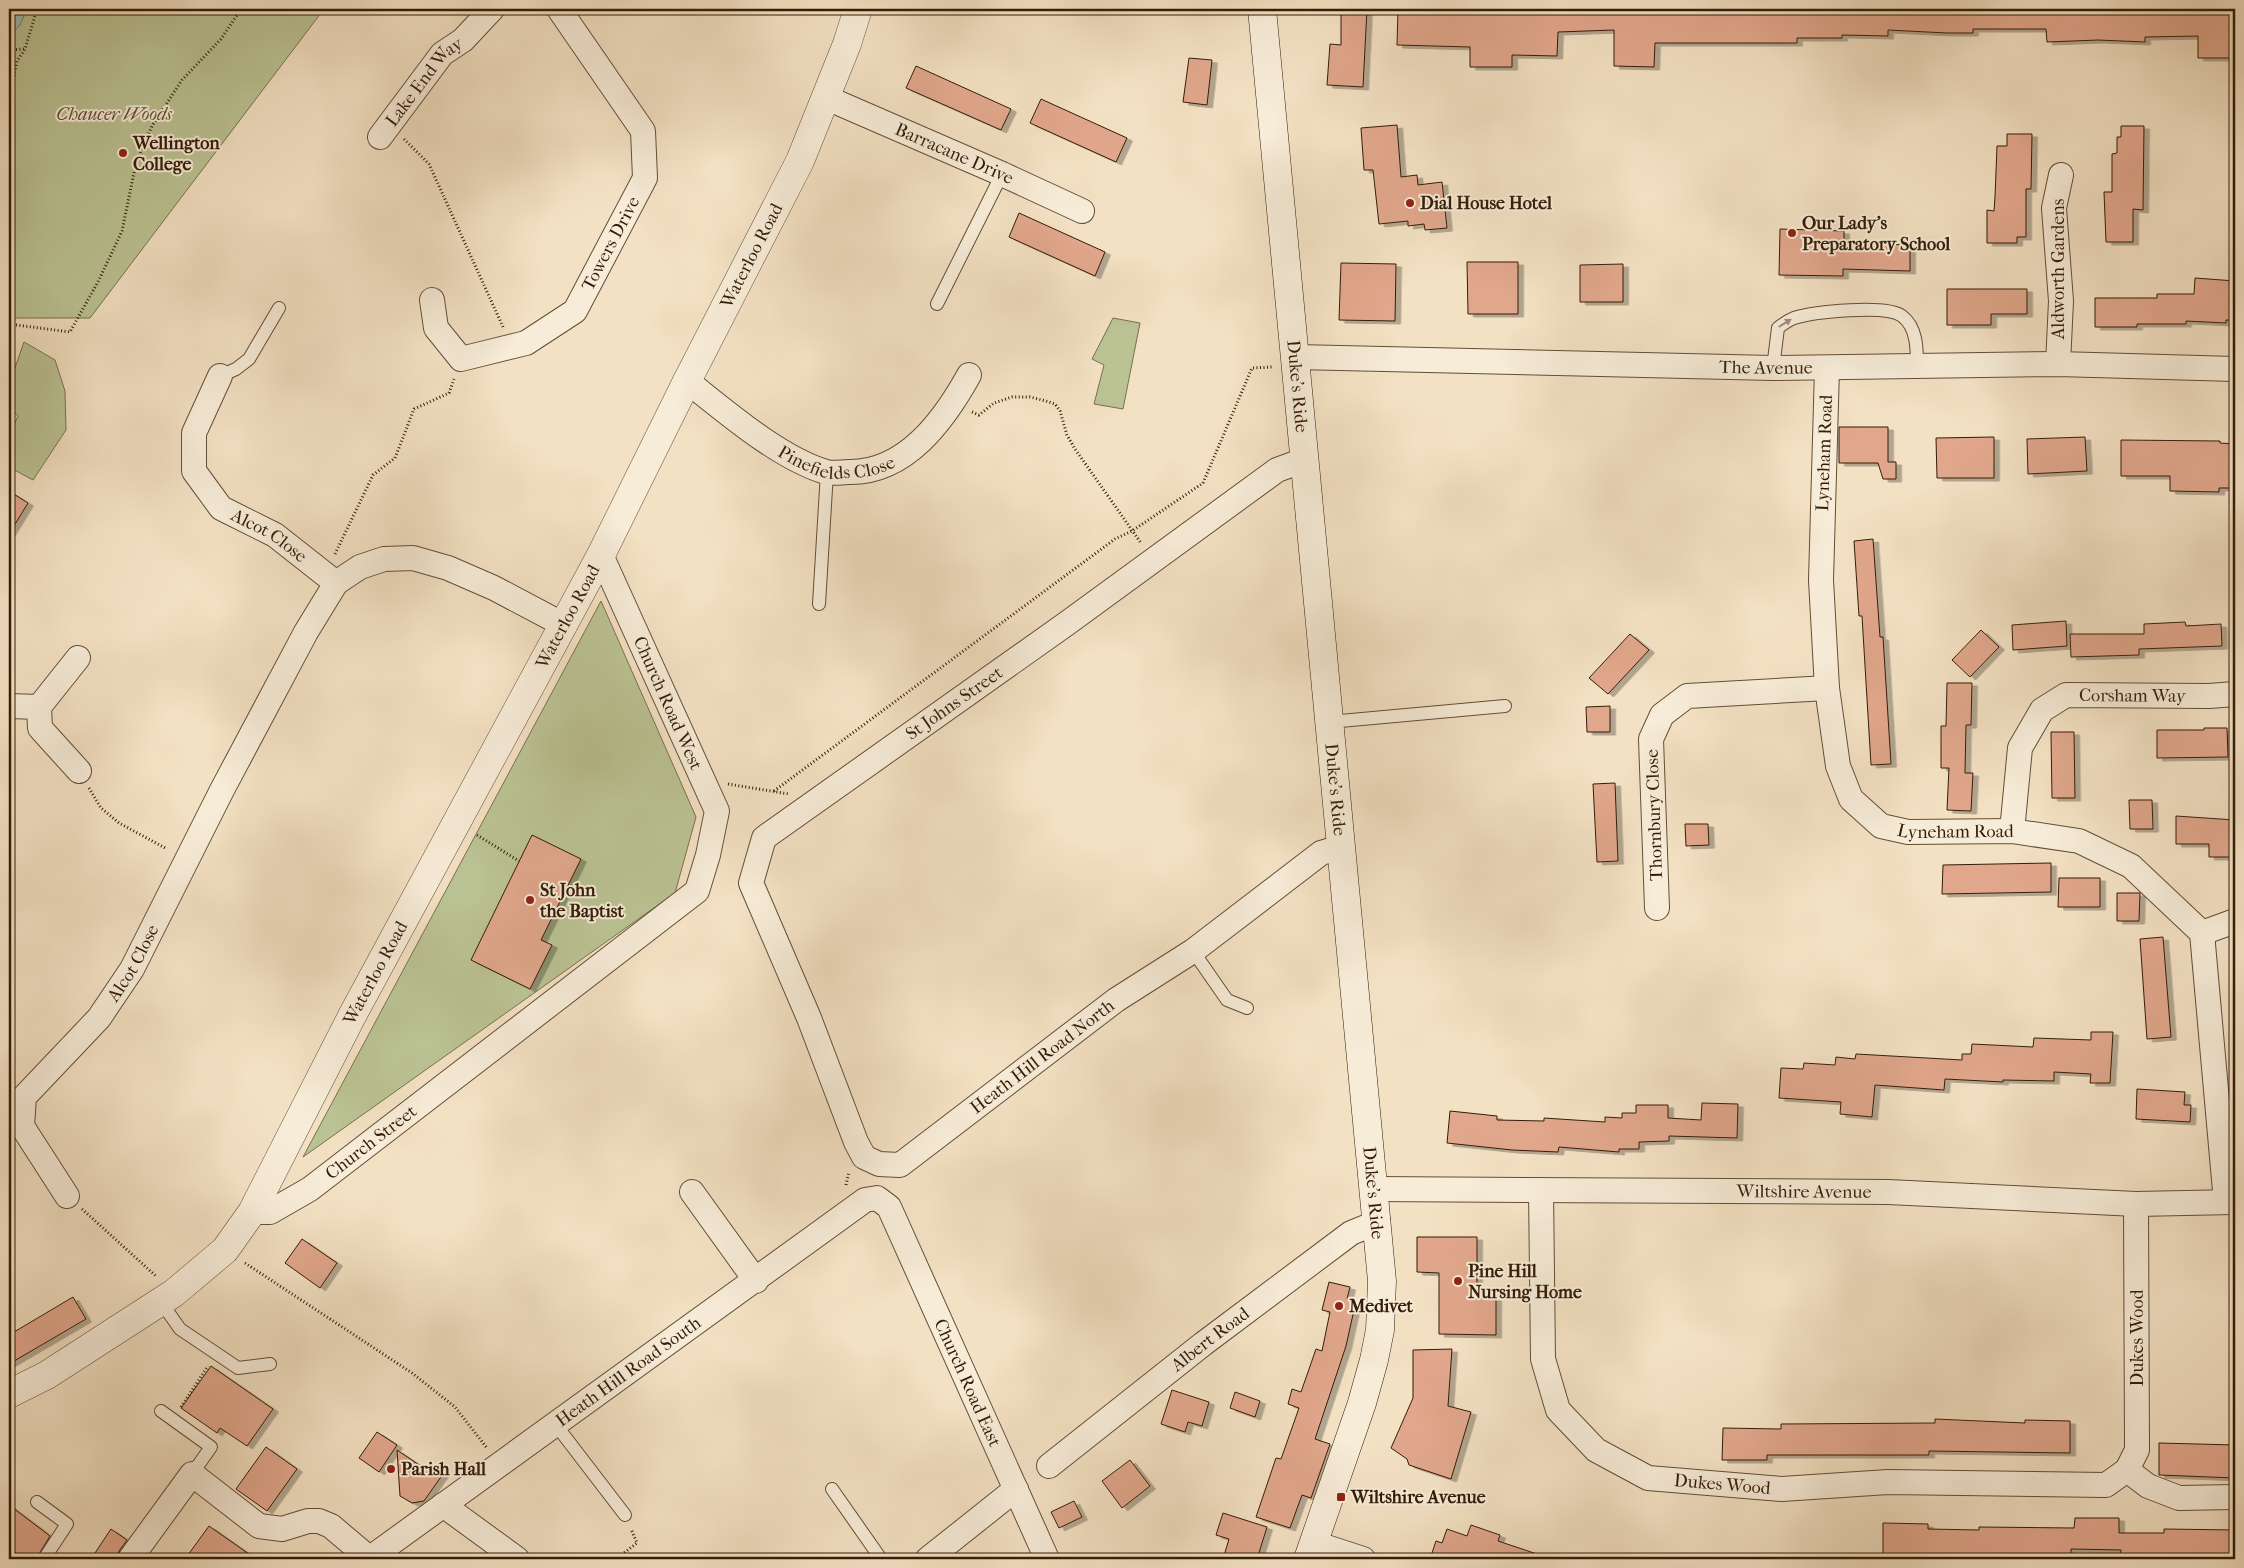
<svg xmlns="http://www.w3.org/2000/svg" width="2244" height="1568" viewBox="0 0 2244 1568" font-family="'IM FELL French Canon',serif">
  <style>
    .green { fill: #bbc394; stroke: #78704e }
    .water { fill: #9bbdb7; stroke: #727d71 }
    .building { fill: #e1a78c; stroke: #341c08; filter: url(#shadow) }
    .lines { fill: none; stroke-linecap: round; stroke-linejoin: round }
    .service-casing { stroke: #644d37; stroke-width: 14 }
    .minor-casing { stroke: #644d37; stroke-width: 26 }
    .tertiary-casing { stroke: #644d37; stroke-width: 29 }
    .secondary-casing { stroke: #341c08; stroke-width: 29 }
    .path { stroke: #341c08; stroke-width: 3; stroke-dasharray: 1 2.5; stroke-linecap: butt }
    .service { stroke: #f7ecd8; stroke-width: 12 }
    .minor { stroke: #f7ecd8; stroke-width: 24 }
    .tertiary { stroke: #f7ecd8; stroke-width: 28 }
    .secondary { stroke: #f7ecd8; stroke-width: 28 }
    .oneway { fill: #9f8e7a }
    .poi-dot { fill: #8f2418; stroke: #f7ecd8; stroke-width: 2 }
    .labels { text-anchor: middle; stroke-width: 4; stroke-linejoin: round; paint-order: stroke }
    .street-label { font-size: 18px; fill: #341c08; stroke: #f7ecd8 }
    .park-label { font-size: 18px; font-style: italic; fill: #5c4e32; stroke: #f7ecd8 }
    .poi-label { font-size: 18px; font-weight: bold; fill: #341c08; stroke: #f7ecd8; text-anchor: start }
  </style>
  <defs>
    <filter id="shadow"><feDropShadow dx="5.5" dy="3" stdDeviation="0" flood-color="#0004"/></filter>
  </defs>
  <rect width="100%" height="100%" fill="#f3e1c3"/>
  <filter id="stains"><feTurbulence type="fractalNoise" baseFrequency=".004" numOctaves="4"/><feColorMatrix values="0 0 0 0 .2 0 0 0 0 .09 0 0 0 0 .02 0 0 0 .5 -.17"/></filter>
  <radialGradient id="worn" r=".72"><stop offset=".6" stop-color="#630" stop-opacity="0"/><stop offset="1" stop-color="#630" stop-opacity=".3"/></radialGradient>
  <g class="green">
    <path d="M9,9h315l-234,309h-81z"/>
    <path d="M1113,318l27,5 -17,86 -29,-5 10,-39 -12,-6z"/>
    <path d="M24,342l31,18 10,31 1,39 -33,50 -24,-13v-31l9,-20 -9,-9v-22z"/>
    <path d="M601,601l95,216 -21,76 -372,264z"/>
  </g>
  <path class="water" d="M9,9h18l-7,16 -11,11z"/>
  <g class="building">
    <path d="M1341,9h26l-4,78 -36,-2 3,-41 11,1z"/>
    <path d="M1398,9h789v2l44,-1 1,48h-34v-22l-53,1v5l-47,-2 -51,2 -1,-13h-73v4h-26l-59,-3v6l-46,-1v3h-45v5h-142l-1,24 -40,-1v-36l-56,2 -1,24 -45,-1v12h-42v-20l-73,-2z"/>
    <path d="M1189,58l23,2 -5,45 -24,-3z"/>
    <path d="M916,66l95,43 -10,21 -95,-42z"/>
    <path d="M1041,99l86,39 -11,24 -86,-39z"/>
    <path d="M1397,125l4,52 16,-2 1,10 24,-3 5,46 -22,2 -1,-6 -16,2v-5l-29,3 -6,-54h-9l-3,-42z"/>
    <path d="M2121,126h23l-1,84 -10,-1v33h-27l-2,-50h8v-38l5,-1v-16h4z"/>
    <path d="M2007,134h25l-1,55h-5v48h-9v6h-30v-33l7,1 1,-14 2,-51h10z"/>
    <path d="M1019,213l86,39 -10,24 -86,-39z"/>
    <path d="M1780,229l64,2v12l66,2v26l-67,-2v7l-64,-1z"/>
    <path d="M1467,262h51v52h-50z"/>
    <path d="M1341,263l55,1 -1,57 -56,-1z"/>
    <path d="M1623,264v38h-43v-37z"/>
    <path d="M2195,278l40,3v39h-9v3l-40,-2v3h-49v3h-42v-29h62v-4h37z"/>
    <path d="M1947,289h80v25h-36v11h-44z"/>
    <path d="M1839,427h49v35h8v17h-13l-5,-16h-39z"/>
    <path d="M1994,437v41h-57l-1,-40z"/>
    <path d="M2085,437l2,34 -59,3 -1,-35z"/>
    <path d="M2121,440l99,1v2l15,1v44h-16v4l-49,-1v-15h-49z"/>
    <path d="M9,491l19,12 -19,31z"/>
    <path d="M1873,539l7,98h3l8,127 -20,1 -9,-149h-3l-5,-75z"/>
    <path d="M2066,621l1,25 -54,4 -1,-25z"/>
    <path d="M2185,622l1,4 35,-2 1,22 -83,3v6l-68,2 -1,-23h74v-10z"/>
    <path d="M1981,630l18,17 -29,30 -18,-17z"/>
    <path d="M1630,634l19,16 -41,44 -19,-16z"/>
    <path d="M1947,683h25l-1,42h-5l-1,48h8l-2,38 -24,-1 2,-42h-8v-42h5z"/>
    <path d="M1610,706v26h-23l-1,-25z"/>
    <path d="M2204,728h23l1,29 -71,1v-28h47z"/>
    <path d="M2051,732h23l1,66h-23z"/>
    <path d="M1615,783l3,78 -21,1 -4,-78z"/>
    <path d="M2129,800h23l1,29h-23z"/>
    <path d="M2176,816l59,4v37h-26v-13h-33z"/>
    <path d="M1685,824h23l1,21 -23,1z"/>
    <path d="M532,835l49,24 -40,81 11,5 -22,44 -59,-29z"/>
    <path d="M2051,863v29l-109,2 1,-29z"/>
    <path d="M2059,878h41v29h-42z"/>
    <path d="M2117,893h23l-1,28h-22z"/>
    <path d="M2163,937l8,100 -24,2 -7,-100z"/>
    <path d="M2091,1032h22l-3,51h-20l1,-9 -37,-2v9l-51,-1v2l-58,-3 -1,11 -69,-5 -3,32 -32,-3 1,-12 -62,-4 2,-30 22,1 1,-6 31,2 1,-8 19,2 1,-5 106,6v-6h9l1,-10 61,3 1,-9 57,2z"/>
    <path d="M2137,1089l48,3 -1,13h7l-1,17 -54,-3z"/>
    <path d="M1702,1103l36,1 -1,34 -68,-2v5l-30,1v7h-20v3l-60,-5 -1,5 -46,-2 -65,-7 3,-32 47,5v4l47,1v-3l61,4v-5l17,1v-5h14v-8h32v13l33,2z"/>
    <path d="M1417,1237h60v52h4v9h15v37l-57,-1v-61l-22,-1z"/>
    <path d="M302,1239l35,24 -17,25 -35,-25z"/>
    <path d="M1329,1282l21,5 -3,12 9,2 -10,45 -31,93 15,5 -19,54 -9,-3 -12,33 -34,-11 20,-59 5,1 18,-51 -11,-4 4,-15 9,3 15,-43 6,2 8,-39 -8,-2z"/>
    <path d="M73,1297l13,22 -77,45v-29z"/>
    <path d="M1452,1349l-4,57 23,6 -20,67 -42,-14 -2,-6 -16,-11 22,-50v-48z"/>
    <path d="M211,1366l62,43 -26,37 -27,-18 -3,5 -36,-25z"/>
    <path d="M1172,1390l37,12 -7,24 -14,-4 -3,10 -24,-8z"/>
    <path d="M1235,1392l25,9 -5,16 -25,-9z"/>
    <path d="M1935,1419l90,4v-3l45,1v32l-141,-2v4h-162v5h-45l1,-32 58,1v-5l154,-1z"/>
    <path d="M377,1432l20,13 -18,27 -20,-14z"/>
    <path d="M2159,1443l76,2v33l-76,-3z"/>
    <path d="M266,1447l31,22 -30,42 -31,-22z"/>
    <path d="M397,1450l28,19 4,-5 14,10 -19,27 -12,2 -12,-7z"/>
    <path d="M1130,1460l20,26 -28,22 -20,-27z"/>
    <path d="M1074,1501l8,16 -23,11 -8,-16z"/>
    <path d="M9,1505l41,31 -14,23h-12l-15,-11z"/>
    <path d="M1223,1513l44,14 -10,32h-34l6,-20 -13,-4z"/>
    <path d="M2075,1518h44v15h45v-4l71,1v29h-115l1,-9 -50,-1v10h-139v-3l-49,-1v-32l45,1v5l51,1v-3l95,1z"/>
    <path d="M1471,1525l29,10 -2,6 45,15 -1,3h-112l6,-18 6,2 5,-14 20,7z"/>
    <path d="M209,1526l47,33h-71z"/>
    <path d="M111,1529l16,11 -8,11 -3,8h-25z"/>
  </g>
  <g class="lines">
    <g class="service-casing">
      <g id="service">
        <path d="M937,304l65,-130"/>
        <path d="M1773,368l5,-40c5,-4 11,-8 16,-10 20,-6 92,-14 108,-2 15,11 15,33 15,50"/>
        <path d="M220,376l16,-7 13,-10 30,-51"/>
        <path d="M819,604l8,-132"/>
        <path d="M1329,722l176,-16"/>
        <path d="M1193,951l34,49 20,8"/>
        <path d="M161,1302l19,27 58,39 32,-4"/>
        <path d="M161,1411l50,36 -19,27"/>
        <path d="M556,1425l69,90"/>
        <path d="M832,1489l49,70"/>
        <path d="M37,1502l30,22 -23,35"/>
      </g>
    </g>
    <g class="minor-casing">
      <g id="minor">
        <path id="s1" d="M827,98l175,76 80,37"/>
        <path id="s2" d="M380,137l62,-83 21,-14 29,-31"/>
        <path id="s3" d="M432,300l4,28 25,31 65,-16 49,-32 70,-133 -2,-47 -84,-122"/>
        <path id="s4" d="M1296,357l477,11 285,-4 177,5"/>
        <path d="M2058,364l3,-63 -7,-93 7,-33"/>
        <path id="s5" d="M1827,368l-6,212 6,108 11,78 13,33 30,27 27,6 104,-1 67,10 52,25 71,67 24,269"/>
        <path id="s6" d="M220,376l-26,57v38l27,37 54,27 61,48"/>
        <path id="s7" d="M687,381c38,30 92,77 139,91 7,2 16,0 23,0 57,1 95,-52 120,-97"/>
        <path id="s8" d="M1304,460l-27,10 -211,154 -302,214 -13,45 58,135 47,124 8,15 15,7 21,1 216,-165 77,-49 128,-98 20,-6"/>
        <path d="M78,658l-39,49 1,21 39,43"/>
        <path d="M9,706l30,1"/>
        <path id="s9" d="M2012,831l8,-83 22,-38 24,-15 143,1 26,-2"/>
        <path d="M1657,908l-6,-169 11,-24 25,-19 140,-8"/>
        <path d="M2202,933l33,-12"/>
        <path id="s10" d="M1373,1189l515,3 248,12 99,-2"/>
        <path id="s11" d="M1541,1190l2,169 15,51 38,40 52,28 134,11 106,-7 218,3 21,-15 10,-20 -1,-246"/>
        <path d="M692,1192l64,89"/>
        <path id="s12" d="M67,1196l-45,-70 2,-29 75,-79 33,-49 90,-179 84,-158 30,-49 24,-16 24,-8 29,-1 35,10 46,20 68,36"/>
        <path id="s13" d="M252,1212h18l40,-23 387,-298 11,-36 9,-44 -116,-256"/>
        <path id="s14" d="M1049,1466l154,-122 148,-111 27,-11"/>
        <path d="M2127,1470l21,16 31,12 56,-1"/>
        <path d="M443,1505l74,54"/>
        <path d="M1314,1543l49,16"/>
        <path d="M130,1559l62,-85 67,52 23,3 26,-8h11l12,5 39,33"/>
        <path id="s15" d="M369,1559l496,-359 12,-2 12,9 158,352"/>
        <path d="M928,1559l88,-70"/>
      </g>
    </g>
    <g class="tertiary-casing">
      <g id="tertiary">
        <path id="s16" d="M9,1394l38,-19 127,-82 51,-43 27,-38 100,-196 249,-461 86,-174 113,-220 47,-117 11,-35"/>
      </g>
    </g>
    <g class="secondary-casing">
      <g id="secondary">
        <path id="s17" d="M1262,9l120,1272 -2,49 -6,30 -12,43 -54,156"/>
      </g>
    </g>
    <g class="path">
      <path d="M9,50l15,-1"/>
      <path d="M9,100l8,-39 8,-12 12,-40"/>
      <path d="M404,139l25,25 74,163"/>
      <path d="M9,189v18"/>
      <path d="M9,324l61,8 29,-52 23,-49 14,-68 16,-37 30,-46 39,-41 20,-30"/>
      <path d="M972,412l7,3 15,-12 18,-6h18l16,4 9,3 5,7 7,24 8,14 66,94"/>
      <path d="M335,554l38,-79 22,-17 19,-49 35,-16 5,-14"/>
      <path d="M728,784l61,10"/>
      <path d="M89,788l12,20 18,15 48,26"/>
      <path d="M774,791l341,-252 17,-8 71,-48 49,-115 21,-1"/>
      <path d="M477,835l42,26"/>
      <path d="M846,1185l3,-13"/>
      <path d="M82,1209l75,68"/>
      <path d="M245,1263l167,110 43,34 32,41"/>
      <path d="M181,1407l27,-41"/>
      <path d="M616,1559l21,-16 -6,-14"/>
    </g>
    <use href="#service" class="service"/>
    <use href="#minor" class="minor"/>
    <use href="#tertiary" class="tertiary"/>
    <use href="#secondary" class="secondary"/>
  </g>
  <defs><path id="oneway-solid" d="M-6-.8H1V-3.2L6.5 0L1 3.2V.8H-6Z" transform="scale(1.25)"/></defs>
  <use class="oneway" href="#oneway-solid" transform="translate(1785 323) rotate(-32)"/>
  <g class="poi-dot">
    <circle cx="123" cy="153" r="5"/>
    <circle cx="1410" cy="203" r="5"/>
    <circle cx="1792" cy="233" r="5"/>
    <circle cx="530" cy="900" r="5"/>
    <circle cx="1458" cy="1281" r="5"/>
    <circle cx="1339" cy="1306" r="5"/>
    <circle cx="391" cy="1469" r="5"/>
    <rect x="1336" y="1492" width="10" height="10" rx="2.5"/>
  </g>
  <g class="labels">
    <g class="street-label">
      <text dy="6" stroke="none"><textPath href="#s2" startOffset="71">Lake End Way</textPath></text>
      <text dy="6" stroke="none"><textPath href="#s1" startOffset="139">Barracane Drive</textPath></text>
      <text dy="6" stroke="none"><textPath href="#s3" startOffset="270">Towers Drive</textPath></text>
      <text dy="6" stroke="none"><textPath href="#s16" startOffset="1386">Waterloo Road</textPath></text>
      <text transform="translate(2058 269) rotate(-90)" y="6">Aldworth Gardens</text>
      <text dy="6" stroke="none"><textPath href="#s4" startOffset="470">The Avenue</textPath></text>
      <text dy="6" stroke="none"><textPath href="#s17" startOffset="379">Duke's Ride</textPath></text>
      <text dy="6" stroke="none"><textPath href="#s7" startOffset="176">Pinefields Close</textPath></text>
      <text transform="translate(1824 453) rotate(-88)" y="6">Lyneham Road</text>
      <text dy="6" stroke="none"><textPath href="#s6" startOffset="202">Alcot Close</textPath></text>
      <text dy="6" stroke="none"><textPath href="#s16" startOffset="981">Waterloo Road</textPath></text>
      <text dy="6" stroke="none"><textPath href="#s9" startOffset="222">Corsham Way</textPath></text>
      <text transform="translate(668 703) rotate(66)" y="6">Church Road West</text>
      <text transform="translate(954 703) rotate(-35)" y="6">St Johns Street</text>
      <text dy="6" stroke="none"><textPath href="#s17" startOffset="784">Duke's Ride</textPath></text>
      <text transform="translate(1654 815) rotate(-92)" y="6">Thornbury Close</text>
      <text dy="6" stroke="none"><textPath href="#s5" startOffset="550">Lyneham Road</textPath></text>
      <text dy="6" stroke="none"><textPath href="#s12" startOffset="286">Alcot Close</textPath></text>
      <text dy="6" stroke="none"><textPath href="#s16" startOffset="576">Waterloo Road</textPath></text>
      <text dy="6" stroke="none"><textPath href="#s8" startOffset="1220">Heath Hill Road North</textPath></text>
      <text dy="6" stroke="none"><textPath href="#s13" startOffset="141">Church Street</textPath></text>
      <text dy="6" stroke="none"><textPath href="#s10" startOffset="431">Wiltshire Avenue</textPath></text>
      <text dy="6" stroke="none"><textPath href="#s17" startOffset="1189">Duke's Ride</textPath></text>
      <text transform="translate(2137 1338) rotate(-90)" y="6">Dukes Wood</text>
      <text dy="6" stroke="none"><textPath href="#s14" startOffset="205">Albert Road</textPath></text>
      <text dy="6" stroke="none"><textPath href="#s15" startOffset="320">Heath Hill Road South</textPath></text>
      <text dy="6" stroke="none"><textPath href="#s15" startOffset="832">Church Road East</textPath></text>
      <text dy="6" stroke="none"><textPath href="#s11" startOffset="411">Dukes Wood</textPath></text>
    </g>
    <g class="park-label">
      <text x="114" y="120">Chaucer Woods</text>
    </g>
    <g class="poi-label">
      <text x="133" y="149">Wellington<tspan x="133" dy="21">College</tspan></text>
      <text x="1420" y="209">Dial House Hotel</text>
      <text x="1802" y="229">Our Lady's<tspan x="1802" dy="21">Preparatory School</tspan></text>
      <text x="540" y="896">St John<tspan x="540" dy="21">the Baptist</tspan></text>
      <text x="1468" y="1277">Pine Hill<tspan x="1468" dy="21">Nursing Home</tspan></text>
      <text x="1349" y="1312">Medivet</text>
      <text x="401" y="1475">Parish Hall</text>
      <text x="1351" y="1503">Wiltshire Avenue</text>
    </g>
  </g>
  <rect width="2244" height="1568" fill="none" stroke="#f3e1c3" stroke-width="30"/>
  <rect x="10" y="10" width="2224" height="1548" fill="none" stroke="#341c08" stroke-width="2.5"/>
  <rect x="15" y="15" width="2214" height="1538" fill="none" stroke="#341c08"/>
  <rect width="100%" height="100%" filter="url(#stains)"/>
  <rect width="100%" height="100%" fill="url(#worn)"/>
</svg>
